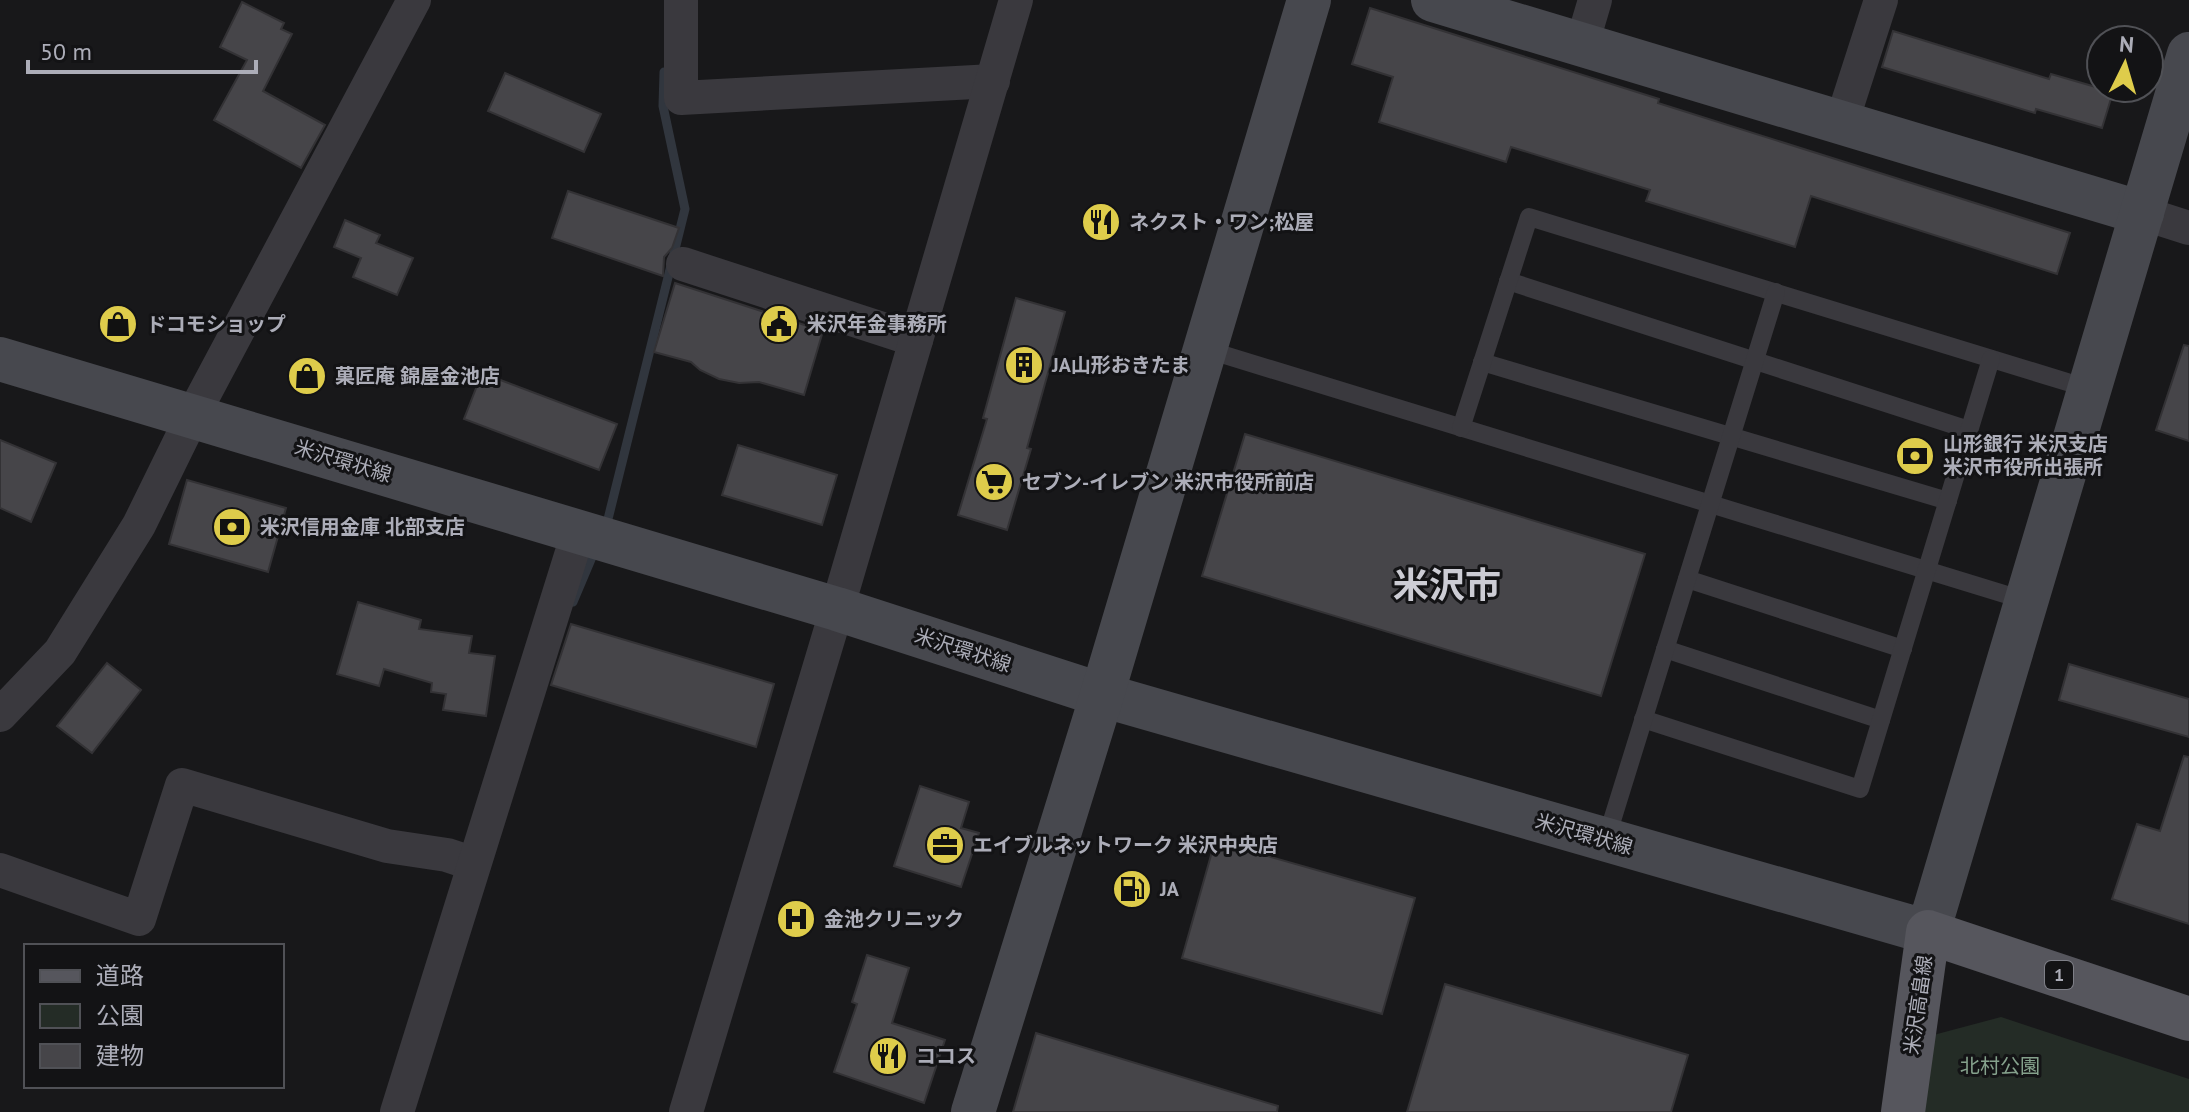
<svg xmlns="http://www.w3.org/2000/svg" width="2189" height="1112" viewBox="0 0 2189 1112" font-family="'PT Sans','Noto Sans JP',sans-serif">
  <style>
    .green { fill: #242c26 }
    .lines { fill: none; stroke-linecap: round; stroke-linejoin: round }
    .stream { stroke: #31363e; stroke-width: 9 }
    .building { fill: #464549; stroke: #333235; stroke-width: 2 }
    .lane { stroke: #3a393e; stroke-width: 18 }
    .street { stroke: #3a393e; stroke-width: 34 }
    .secondary { stroke: #47484e; stroke-width: 44 }
    .primary { stroke: #56565d; stroke-width: 44 }
    .labels { text-anchor: middle; stroke-width: 6; stroke-linejoin: round; paint-order: stroke }
    .shield { fill: #131315; stroke: #7e7f87; stroke-width: 2 }
    .shield-label { font-size: 18px; font-weight: bold; fill: #acadb8 }
    .poi-label { font-size: 20px; font-weight: bold; fill: #acadb8; stroke: #131315; text-anchor: start }
    .street-label { font-size: 20px; fill: #acadb8; stroke: #131315 }
    .park-label { font-size: 20px; fill: #85a18c; stroke: #131315 }
    .town-label { font-size: 36px; font-weight: bold; fill: #ccccd4; stroke: #131315 }
  </style>
  <rect width="100%" height="100%" fill="#18181a"/>
  <path class="green" d="M2001,1017l188,62v33h-273l10,-75z"/>
  <g class="lines">
    <g class="stream">
      <path d="M604,529l4,-10 77,-310 -22,-103 1,-34"/>
      <path d="M573,602l22,-52"/>
    </g>
  </g>
  <g class="building">
    <path d="M242,2l42,21 -3,6 11,5 -29,57 62,34 -24,43 -87,-48 33,-60 -27,-13z"/>
    <path d="M1370,8l289,91 -1,4 412,130 -13,41 -246,-78 -16,51 -149,-46 4,-11 -139,-43 -5,15 -127,-40 14,-45 -41,-13z"/>
    <path d="M1893,31l156,48 2,-5 62,18 -11,36 -66,-19 -1,4 -153,-46z"/>
    <path d="M505,73l96,41 -17,38 -96,-41z"/>
    <path d="M568,191l111,37 -7,20 -8,9 -1,19 -111,-38z"/>
    <path d="M345,220l35,15 -4,8 37,15 -16,37 -44,-18 8,-19 -27,-11z"/>
    <path d="M675,283l148,48 -19,64 -45,-13 -20,1 -20,-4 -19,-9 -9,-8 -37,-10z"/>
    <path d="M1016,298l49,14 -38,136 4,1 -24,81 -49,-15 29,-96 -4,-1z"/>
    <path d="M2184,345l5,1v95l-33,-11z"/>
    <path d="M482,373l135,51 -18,46 -135,-51z"/>
    <path d="M1245,434l400,120 -44,142 -399,-120z"/>
    <path d="M0,440l56,23 -25,59 -31,-14z"/>
    <path d="M738,445l99,30 -15,50 -100,-30z"/>
    <path d="M187,480l99,28 -18,64 -99,-28z"/>
    <path d="M358,602l63,18 -2,9 53,7 -3,17 26,3 -9,60 -43,-6 3,-16 -15,-2 1,-9 -48,-14 -5,17 -42,-12z"/>
    <path d="M571,624l203,60 -18,63 -205,-62z"/>
    <path d="M107,663l34,27 -49,63 -35,-27z"/>
    <path d="M2069,664l120,35v38l-130,-37z"/>
    <path d="M2184,756l5,1v167l-77,-25 25,-75 23,7z"/>
    <path d="M920,786l49,16 -8,26 18,5 -18,54 -67,-21z"/>
    <path d="M1215,841l200,57 -33,116 -200,-56z"/>
    <path d="M867,955l42,13 -17,55 53,17 -21,63 -90,-31 23,-68 -5,-2z"/>
    <path d="M1445,984l243,71 -17,57h-264z"/>
    <path d="M1036,1033l242,73 -1,6h-264z"/>
  </g>
  <g class="lines">
    <g class="lane">
      <path d="M1508,281l461,149"/>
      <path d="M1205,349l822,252"/>
      <path d="M1482,362l466,139"/>
      <path d="M1461,428l68,-211 561,172"/>
      <path d="M1687,579l216,70"/>
      <path d="M1665,649l216,71"/>
      <path d="M1643,719l217,70 131,-430"/>
      <path d="M1606,840l170,-548"/>
    </g>
    <g class="street">
      <path d="M681,0v98l312,-17"/>
      <path d="M1582,44l13,-44"/>
      <path d="M1842,121l39,-121"/>
      <path d="M2142,213l47,15"/>
      <path d="M683,264l233,76"/>
      <path d="M0,715l60,-63 79,-127 54,-110 221,-415"/>
      <path d="M0,870l139,49 43,-134 205,61 60,9 27,9"/>
      <path d="M397,1112l181,-579"/>
      <path d="M686,1112l151,-503 179,-609"/>
    </g>
    <g class="secondary">
      <path d="M1433,0l709,213"/>
      <path d="M0,359l837,250 265,86 826,237 261,-878"/>
      <path d="M973,1112l129,-417 207,-695"/>
    </g>
    <path class="primary" d="M1903,1112l25,-180 261,87"/>
  </g>
  <defs>
    <g id="restaurant-disc" transform="scale(2)"><circle r="9.5" fill="#decc4b" stroke="#131315"/><path d="M-5-6h1v4h1v-4h1v4h1v-4h1v5L-1.5 .5V6h-2V.5L-5-1ZM5-6V6H3V1.5H1.5Q1.5-4 5-6Z" fill="#111"/></g>
    <g id="shop-disc" transform="scale(2)"><circle r="9.5" fill="#decc4b" stroke="#131315"/><path d="M-5-2.5h2.3a2.7 3.5 0 0 1 5.4 0H5L5.5 6h-11ZM-1.5-2.5h3a1.5 2.3 0 0 0-3 0Z" fill="#111"/></g>
    <g id="civic-disc" transform="scale(2)"><circle r="9.5" fill="#decc4b" stroke="#131315"/><path d="M-.6-6.5H3V-4.5H.6V-3L4-1V1h2V6H-6V1h2V-1L-.6-3ZM-1.2 2.5V6h2.4V2.5Z" fill="#111"/></g>
    <g id="building-disc" transform="scale(2)"><circle r="9.5" fill="#decc4b" stroke="#131315"/><path d="M-4-6H4V6H1V3H-1V6H-4ZM-2.5-4.3h1.7v1.8h-1.7ZM.8-4.3h1.7v1.8H.8ZM-2.5-1h1.7V.8h-1.7ZM.8-1h1.7V.8H.8Z" fill="#111"/></g>
    <g id="bank-disc" transform="scale(2)"><circle r="9.5" fill="#decc4b" stroke="#131315"/><path d="M-6-4H6V4H-6ZM0-2.3a2.3 2.3 0 1 0 0 4.6a2.3 2.3 0 1 0 0-4.6Z" fill="#111"/></g>
    <g id="supermarket-disc" transform="scale(2)"><circle r="9.5" fill="#decc4b" stroke="#131315"/><path d="M-6-5.5h2.5l.6 2H6L4.5 2H-2.5L-4.4-4H-6ZM-1.5 3.2a1.3 1.3 0 1 0 .1 0ZM3 3.2a1.3 1.3 0 1 0 .1 0Z" fill="#111"/></g>
    <g id="office-disc" transform="scale(2)"><circle r="9.5" fill="#decc4b" stroke="#131315"/><path d="M-6-3h4V-5.5h4V-3h4V5H-6ZM-1-4.5V-3h2v-1.5ZM-6 0V1H6V0Z" fill="#111"/></g>
    <g id="fuel-disc" transform="scale(2)"><circle r="9.5" fill="#decc4b" stroke="#131315"/><path d="M-5.5-6h7V0h2V4h1.3V-2.5L3-4.5l.8-.8L6-3V5H2.5V1h-1V6h-7ZM-4.2-4.7v3.2H.2V-4.7Z" fill="#111"/></g>
    <g id="hospital-disc" transform="scale(2)"><circle r="9.5" fill="#decc4b" stroke="#131315"/><path d="M-5-5h3v3.5h4V-5h3V5h-3V1.5h-4V5h-3Z" fill="#111"/></g>
  </defs>
  <g fill-rule="evenodd">
    <use href="#restaurant-disc" x="1101" y="222"/>
    <use href="#shop-disc" x="118" y="324"/>
    <use href="#civic-disc" x="779" y="324"/>
    <use href="#building-disc" x="1024" y="365"/>
    <use href="#shop-disc" x="307" y="376"/>
    <use href="#bank-disc" x="1915" y="456"/>
    <use href="#supermarket-disc" x="994" y="482"/>
    <use href="#bank-disc" x="232" y="527"/>
    <use href="#office-disc" x="945" y="845"/>
    <use href="#fuel-disc" x="1132" y="889"/>
    <use href="#hospital-disc" x="796" y="919"/>
    <use href="#restaurant-disc" x="888" y="1056"/>
  </g>
  <g class="labels">
    <rect class="shield" x="2045" y="961" width="28" height="28" rx="6"/>
    <g class="shield-label">
      <text x="2059" y="981">1</text>
    </g>
    <g class="poi-label">
      <text x="1129" y="229">ネクスト・ワン;松屋</text>
      <text x="146" y="331">ドコモショップ</text>
      <text x="807" y="331">米沢年金事務所</text>
      <text x="1052" y="372">JA山形おきたま</text>
      <text x="335" y="383">菓匠庵 錦屋金池店</text>
      <text x="1943" y="451">山形銀行 米沢支店<tspan x="1943" dy="23">米沢市役所出張所</tspan></text>
      <text x="1022" y="489">セブン-イレブン 米沢市役所前店</text>
      <text x="260" y="534">米沢信用金庫 北部支店</text>
      <text x="973" y="852">エイブルネットワーク 米沢中央店</text>
      <text x="1160" y="896">JA</text>
      <text x="824" y="926">金池クリニック</text>
      <text x="916" y="1063">ココス</text>
    </g>
    <g class="street-label">
      <text transform="translate(343 461) rotate(17)" y="7">米沢環状線</text>
      <text transform="translate(963 650) rotate(18)" y="7">米沢環状線</text>
      <text transform="translate(1584 834) rotate(16)" y="7">米沢環状線</text>
      <text transform="translate(1918 1005) rotate(-82)" y="7">米沢高畠線</text>
    </g>
    <g class="park-label">
      <text x="2000" y="1073">北村公園</text>
    </g>
    <g class="town-label">
      <text x="1447" y="598">米沢市</text>
    </g>
  </g>
  <rect x="24" y="944" width="260" height="144" fill="#131315" stroke="#505156" stroke-width="2"/>
  <rect x="40" y="970" width="40" height="12" fill="#56565d" stroke="#505156" stroke-width="2"/>
  <text x="96" y="984" font-size="24" fill="#acadb8">道路</text>
  <rect x="40" y="1004" width="40" height="24" fill="#242c26" stroke="#505156" stroke-width="2"/>
  <text x="96" y="1024" font-size="24" fill="#acadb8">公園</text>
  <rect x="40" y="1044" width="40" height="24" fill="#464549" stroke="#505156" stroke-width="2"/>
  <text x="96" y="1064" font-size="24" fill="#acadb8">建物</text>
  <g transform="translate(2125 64) rotate(5)"><circle r="38" fill="#131315" stroke="#505156" stroke-width="2"/>
  <path d="M0-6L14 30L0 20L-14 30Z" fill="#decc4b"/>
  <text y="-12" font-size="22" font-weight="bold" text-anchor="middle" fill="#acadb8">N</text>
  </g>
  <path d="M28 60v12h228v-12" fill="none" stroke="#acadb8" stroke-width="4"/>
  <text x="40" y="60" font-size="24" fill="#acadb8" stroke="#131315" stroke-width="6" paint-order="stroke">50 m</text>
</svg>
